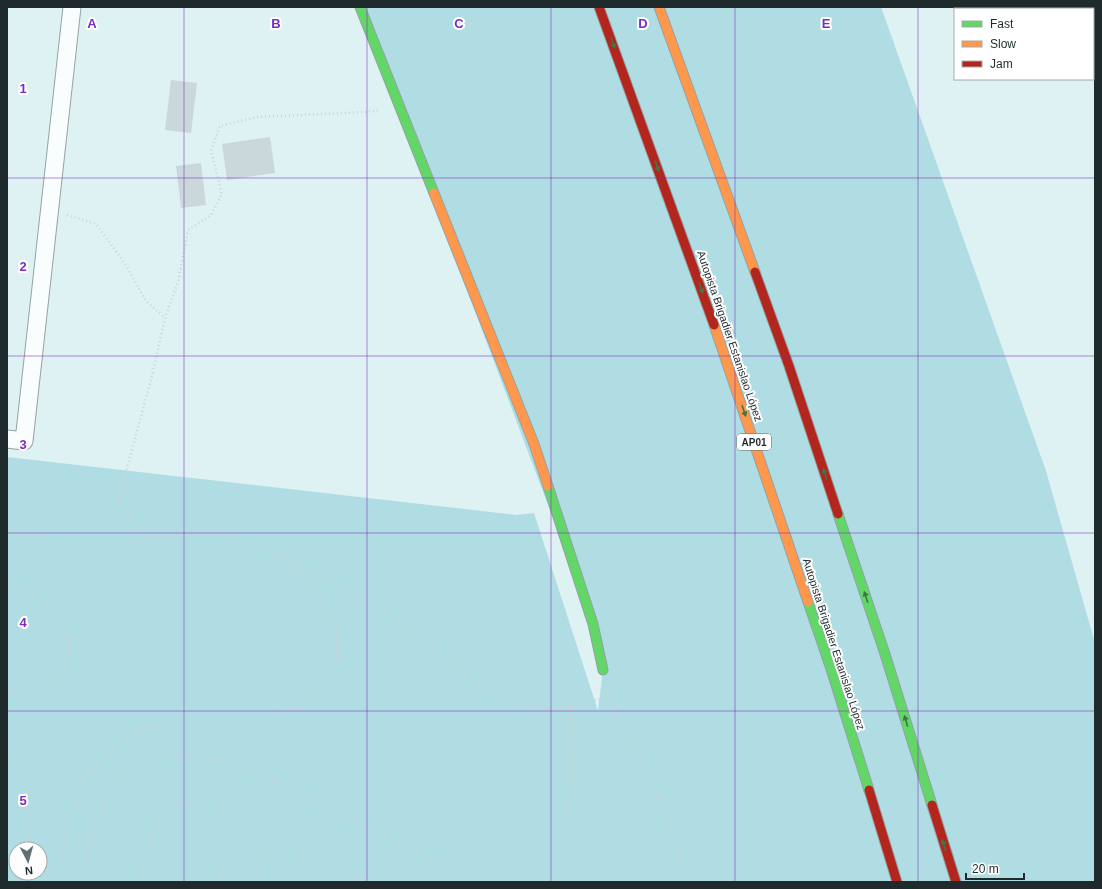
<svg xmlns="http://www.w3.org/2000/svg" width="1102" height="889" viewBox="0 0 1102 889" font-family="Arial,sans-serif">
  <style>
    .green { fill: #afdde3; fill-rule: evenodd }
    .building { fill: #cad8db }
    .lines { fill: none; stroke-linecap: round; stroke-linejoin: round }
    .street-casing { stroke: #94a2a4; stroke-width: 19 }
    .fast-casing { stroke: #94a2a4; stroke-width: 11 }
    .slow-casing { stroke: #94a2a4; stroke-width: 11 }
    .jam-casing { stroke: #94a2a4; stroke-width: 11 }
    .path { stroke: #cdd2d4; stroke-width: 2.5; stroke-dasharray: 1 3; stroke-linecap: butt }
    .street { stroke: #fafdfd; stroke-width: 17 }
    .fast { stroke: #63d668; stroke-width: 9 }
    .slow { stroke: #ff974d; stroke-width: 9 }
    .jam { stroke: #b3261e; stroke-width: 9 }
    .oneway { fill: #3d7747 }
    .grid { fill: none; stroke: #7b2cbf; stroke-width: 1; stroke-opacity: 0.55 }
    .labels { text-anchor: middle; stroke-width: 4; stroke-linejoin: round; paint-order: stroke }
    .shield { fill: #fff; stroke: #626a6b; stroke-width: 1 }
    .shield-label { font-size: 10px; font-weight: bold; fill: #1e2a2c }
    .street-label { font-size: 11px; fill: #1e2a2c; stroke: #fff }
    .grid-label { font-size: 13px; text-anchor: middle; font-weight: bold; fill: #7b2cbf; stroke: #fff; stroke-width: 4; stroke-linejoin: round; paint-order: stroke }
  </style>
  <rect width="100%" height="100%" fill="#def1f3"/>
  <path class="green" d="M360,7h521l165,464 49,172v239h-1088v-425l510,58 17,-2 64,198 5,-41 -10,-46zM16,849h24v24h-24z"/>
  <g class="building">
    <path d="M171,80l26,3 -6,50 -26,-3z"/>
    <path d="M270,137l5,36 -48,7 -5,-36z"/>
    <path d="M201,163l5,42 -25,3 -5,-42z"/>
  </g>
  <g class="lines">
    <g class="street-casing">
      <path id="street" d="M7,439l17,2 48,-434"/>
    </g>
    <g class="fast-casing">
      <g id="fast">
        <path d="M360,7l74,186"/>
        <path d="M548,486l45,138 10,46"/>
        <path d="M838,514l47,140 47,151"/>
        <path d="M808,602l23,67 38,121"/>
      </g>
    </g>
    <g class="slow-casing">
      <g id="slow">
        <path d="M659,7l96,265"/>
        <path d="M434,193l100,251 14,42"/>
        <path d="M714,325l94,277"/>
      </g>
    </g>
    <g class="jam-casing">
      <g id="jam">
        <path d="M599,7l115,318"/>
        <path d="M755,272l34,94 49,148"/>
        <path d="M869,790l28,92"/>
        <path d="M932,805l24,77"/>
      </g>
    </g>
    <g class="path">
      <path d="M67,215l29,9 28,38 22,39 19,17"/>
      <path d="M7,530l49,15 63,-3 92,-10 53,15 34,16 88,50 55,46 62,39 48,12 58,-13"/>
      <path d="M148,539l-29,-38 7,-30 25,-91 14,-62 13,-36 10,-52 23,-15 11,-21 -11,-44 9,-24 37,-9 107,-5 16,-2"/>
      <path d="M7,582l16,6 31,19 15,30 -1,27 -14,17 -28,4 -19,7"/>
      <path d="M607,690l2,7 43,82 37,103"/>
      <path d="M7,745l22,44 -1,60"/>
      <path d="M23,882l1,-9"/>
      <path d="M56,882v-9l12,-49 20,-50 23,-25 28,-19 53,-9 61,-3 40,-8 25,-17 19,-33v-30l-13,-28 -21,-26 -33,-25"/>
      <path d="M84,882l-1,-13 9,-35 14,-39 30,-32 29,-8 41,2 79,29 158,78 14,18"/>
      <path d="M136,882l7,-15 11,-40 20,-21 18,-8h21l16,23 -1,29 -12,32"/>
      <path d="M254,882v-4l12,-28 28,-6 10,25 1,13"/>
      <path d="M348,882l8,-7 23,2 3,5"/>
      <path d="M559,882l14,-113 -2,-63"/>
    </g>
    <use href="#street" class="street"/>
    <use href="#fast" class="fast"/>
    <use href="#slow" class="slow"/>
    <use href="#jam" class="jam"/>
  </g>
  <defs><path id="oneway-solid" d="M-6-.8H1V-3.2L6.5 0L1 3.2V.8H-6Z"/></defs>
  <g class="oneway">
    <use href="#oneway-solid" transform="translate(613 43) rotate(70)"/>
    <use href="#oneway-solid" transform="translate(657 166) rotate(70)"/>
    <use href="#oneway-solid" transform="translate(701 288) rotate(70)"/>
    <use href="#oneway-solid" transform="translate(744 411) rotate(71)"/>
    <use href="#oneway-solid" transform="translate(825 474) rotate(-108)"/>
    <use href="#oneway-solid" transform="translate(866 597) rotate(-108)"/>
    <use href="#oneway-solid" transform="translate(906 721) rotate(-107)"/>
    <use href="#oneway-solid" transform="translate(944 845) rotate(-107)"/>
  </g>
  <path class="grid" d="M184,7v875M367,7v875M551,7v875M735,7v875M918,7v875M7,178h1088M7,356h1088M7,533h1088M7,711h1088"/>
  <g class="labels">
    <rect class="shield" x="737" y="434" width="34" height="16" rx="3"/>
    <g class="shield-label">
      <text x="754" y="446">AP01</text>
    </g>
    <g class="street-label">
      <text transform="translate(730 336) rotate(71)" y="4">Autopista Brigadier Estanislao López</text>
      <text transform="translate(834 644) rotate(72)" y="4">Autopista Brigadier Estanislao López</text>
    </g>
  </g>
  <g class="grid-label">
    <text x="92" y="28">A</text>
    <text x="276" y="28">B</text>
    <text x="459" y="28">C</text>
    <text x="643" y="28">D</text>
    <text x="826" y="28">E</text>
    <text x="23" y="93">1</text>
    <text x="23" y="271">2</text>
    <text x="23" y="449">3</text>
    <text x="23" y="627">4</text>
    <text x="23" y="805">5</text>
  </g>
  <rect width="1102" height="889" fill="none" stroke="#1e2a2c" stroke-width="16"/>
  <rect x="954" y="8" width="140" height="72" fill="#ffffff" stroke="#a5aaab"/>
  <rect x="962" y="21" width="20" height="6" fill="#63d668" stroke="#a5aaab"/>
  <text x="990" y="28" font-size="12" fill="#1e2a2c">Fast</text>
  <rect x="962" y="41" width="20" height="6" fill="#ff974d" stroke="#a5aaab"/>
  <text x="990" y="48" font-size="12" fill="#1e2a2c">Slow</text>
  <rect x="962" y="61" width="20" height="6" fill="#b3261e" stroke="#a5aaab"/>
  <text x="990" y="68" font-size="12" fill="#1e2a2c">Jam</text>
  <g transform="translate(28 861) rotate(174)"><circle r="19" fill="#ffffff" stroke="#a5aaab"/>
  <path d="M0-3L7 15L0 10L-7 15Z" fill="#617072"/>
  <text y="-6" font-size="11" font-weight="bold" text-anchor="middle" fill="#1e2a2c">N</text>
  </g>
  <path d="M966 873v6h58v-6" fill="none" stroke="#1e2a2c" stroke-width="2"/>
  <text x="972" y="873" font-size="12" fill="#1e2a2c" stroke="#ffffff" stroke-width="3" paint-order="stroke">20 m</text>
</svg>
